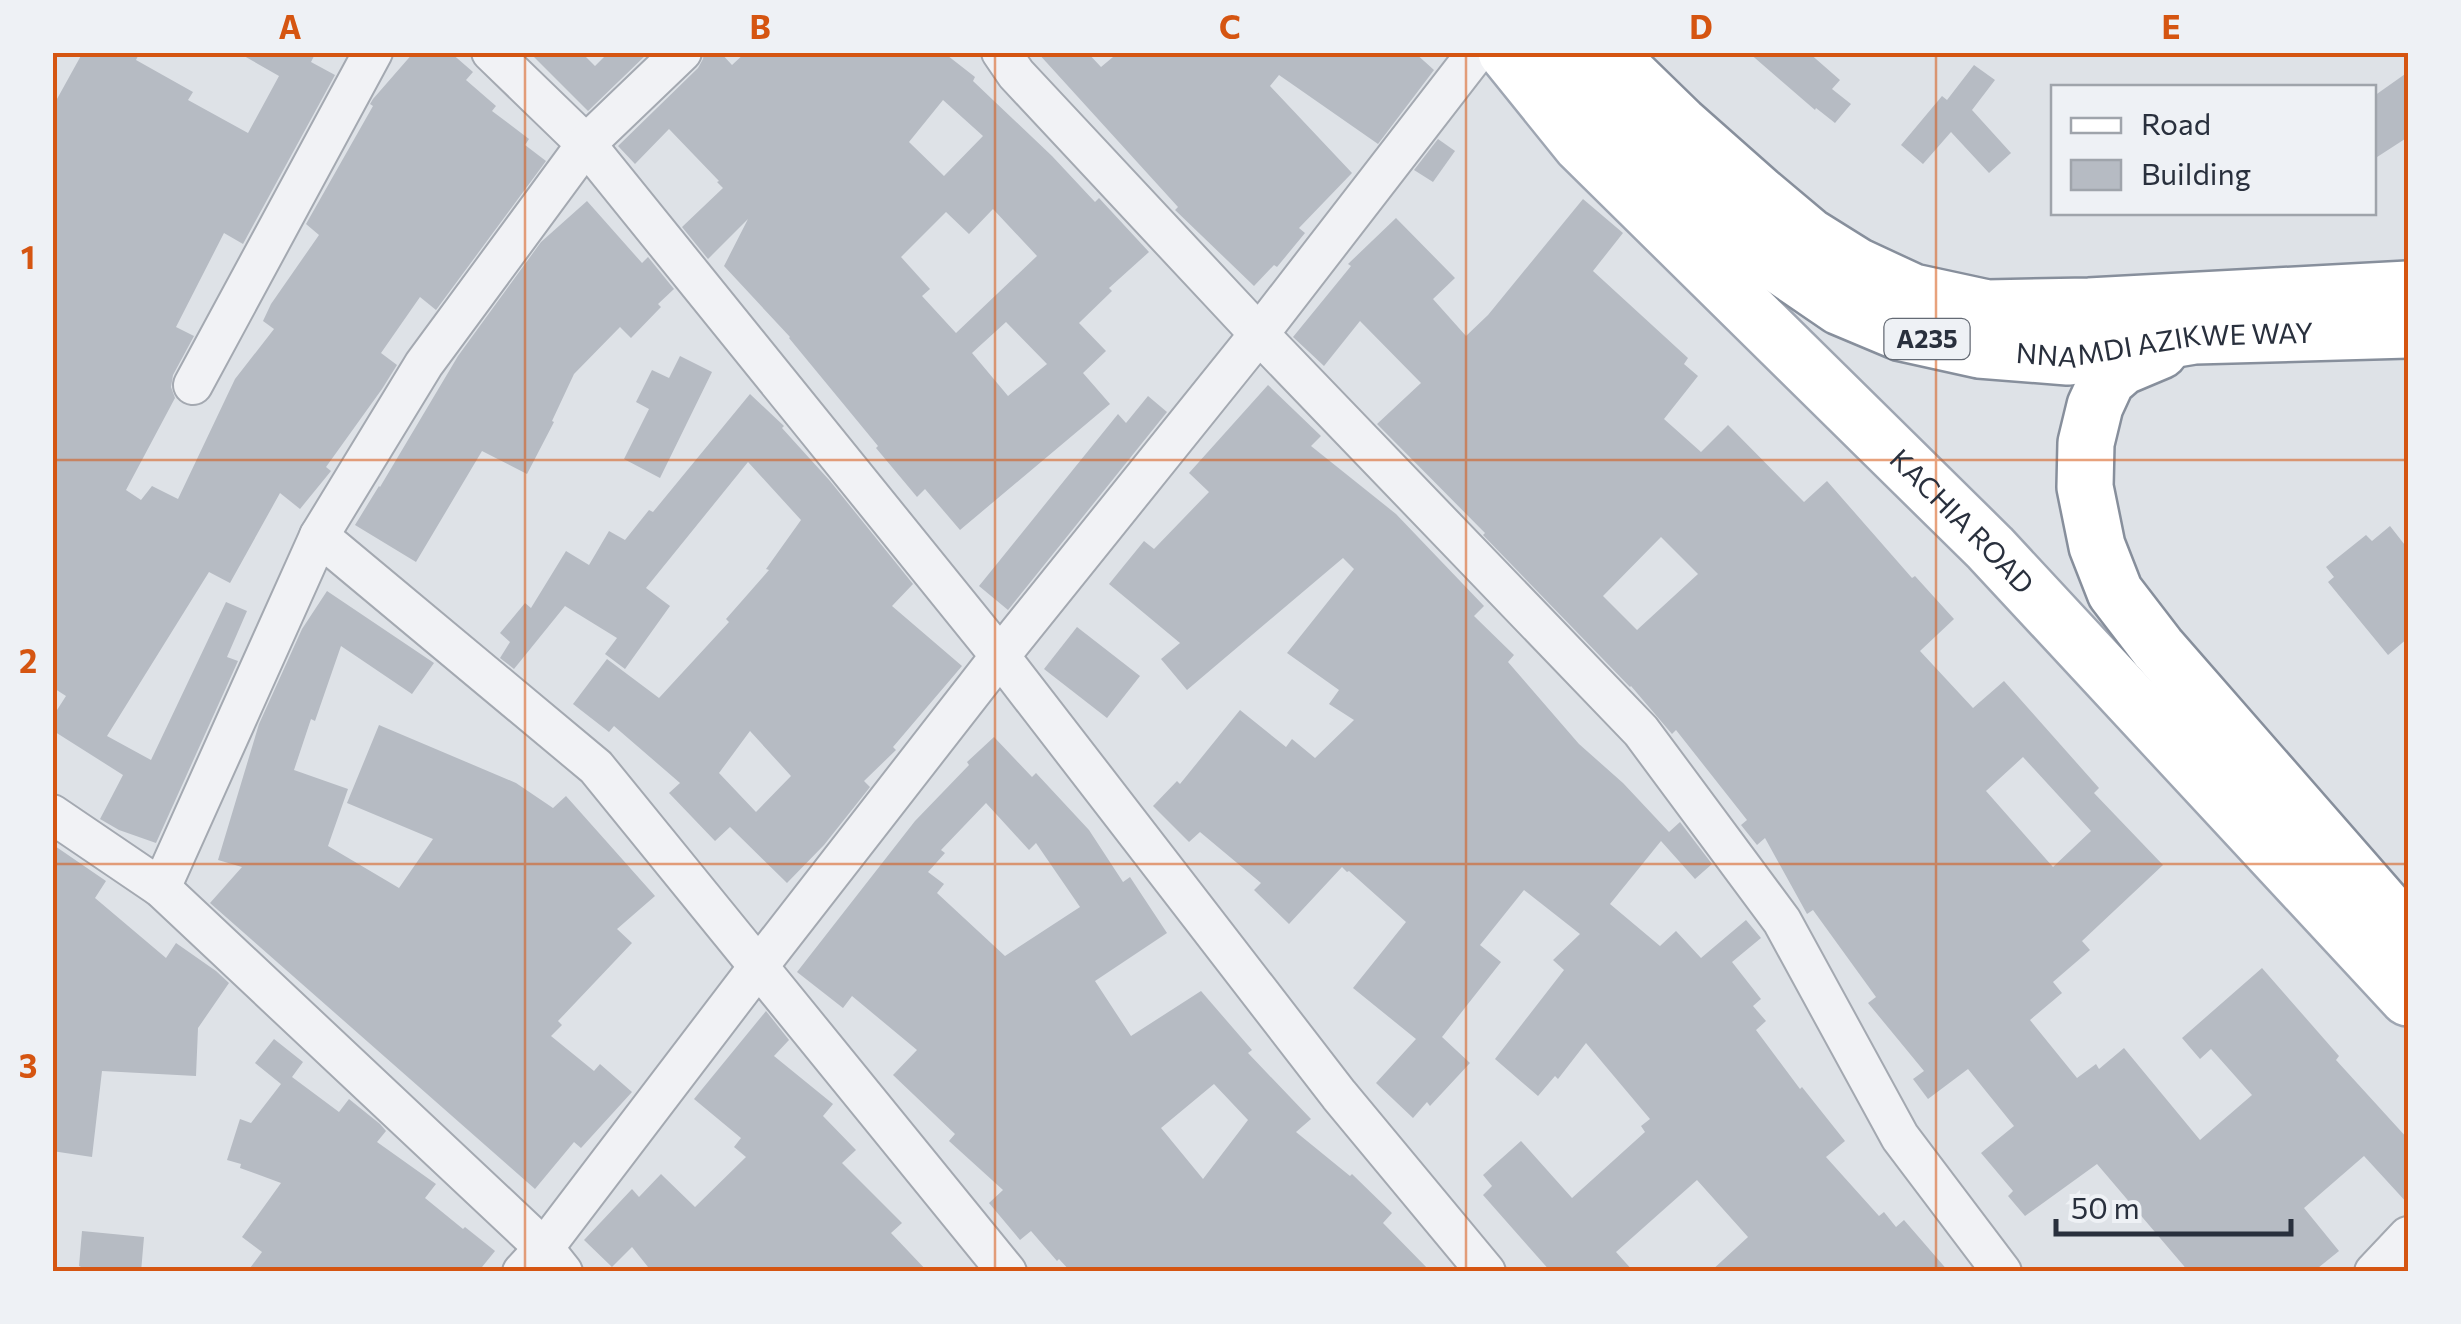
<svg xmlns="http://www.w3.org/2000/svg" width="2461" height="1324" viewBox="0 0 2461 1324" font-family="Commissioner,sans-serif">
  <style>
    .building { fill: #b6bbc3; fill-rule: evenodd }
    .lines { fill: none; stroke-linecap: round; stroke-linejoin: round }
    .minor-casing { stroke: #a4a9b1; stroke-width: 42 }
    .primary-casing { stroke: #9fa6b2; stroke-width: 60 }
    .trunk-casing { stroke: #878f9c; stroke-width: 60 }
    .minor { stroke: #f1f2f5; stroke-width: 38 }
    .primary { stroke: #fff; stroke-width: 55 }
    .trunk { stroke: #fff; stroke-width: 55 }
    .grid { fill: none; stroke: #d55511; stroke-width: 2.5; stroke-opacity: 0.55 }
    .labels { text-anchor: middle; stroke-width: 8; stroke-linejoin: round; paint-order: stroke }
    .shield { fill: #eef1f5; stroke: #646a74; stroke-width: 2.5 }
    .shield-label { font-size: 25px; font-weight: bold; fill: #29303d }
    .street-label { font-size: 28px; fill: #29303d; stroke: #eef1f5 }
    .neatline { fill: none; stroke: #d55511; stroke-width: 4 }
    .grid-label { font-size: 32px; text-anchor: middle; font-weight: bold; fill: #d55511 }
  </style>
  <rect width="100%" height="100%" fill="#dee2e7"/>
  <g class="building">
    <path d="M83,52h57l-4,8 57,32 -5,8 60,33 31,-57 -42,-24h79l-5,10 24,13 -92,169 -19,-11 -48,94 18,9 -21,39 -2,12 4,11 -49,92 15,10 11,-14 26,13 57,-120 39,-50 -11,-8 8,-17 48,-69 -13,-11 67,-118 -3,-2 3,-5 41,-47h36l23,20 -7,8 30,26 -4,5 37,28 -4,6 21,16 -110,149 -16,-13 -39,56 16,12 -15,24 -56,78 5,4 -31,38 -20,-16 -50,90 -21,-11 -102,164 44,24 75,-158 21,9 -20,46 11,4 -82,182 -37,-13 -19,-11 23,-44 -71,-45v-22l5,2 9,-14 -14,-9v-579z"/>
    <path d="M529,52h52l14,14 14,-14h40l-61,59z"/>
    <path d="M704,52h16l12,13 14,-13h197l32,25 -2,4 79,75 43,46 4,-4 50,54 -40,36 3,3 -33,32 27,28 -23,22 27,31 -150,126 -35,-41 -8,8 -41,-49 2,-2 -89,-108 1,-1 -66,-71 24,-47 -40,40 -26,-32 41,-39 -6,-6 2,-1 -50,-52 -34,35 -17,-18 80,-78 5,-9zM943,100l40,36 -39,40 -35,-34zM993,209l44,47 -81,77 -34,-37 8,-7 -29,-32 45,-45 23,22zM1006,322l41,42 -39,32 -36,-43z"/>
    <path d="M1037,52h50l14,15 18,-15h295l20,18 -56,74 -99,-69 -9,11 82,87 -53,55 6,5 -28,34 -3,-2 -20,21 -79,-76 3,-3z"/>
    <path d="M1748,52h60l32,28 -8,9 19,15 -16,19 -19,-15 -1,2z"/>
    <path d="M1974,65l21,15 -23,30 39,43 -22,20 -38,-41 -28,32 -22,-19 41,-49 5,4z"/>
    <path d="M2408,72v65l-34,22v-63z"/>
    <path d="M1438,139l17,12 -22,31 -19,-12z"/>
    <path d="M1583,199l40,34 -30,38 95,87 -4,6 14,12 -34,43 37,33 27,-27 76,77 23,-21 85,97 3,-2 39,43 -34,32 53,57 31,-27 95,107 -5,5 69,72 -81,76 8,9 -37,32 9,11 -32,27 47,58 19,-14 3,5 25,-21 76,92 52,-45 -41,-46 -11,10 -18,-21 80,-70 77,88 -3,4 72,79v65l-44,-48 -60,52 35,43 -26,21h-124l-92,-108 -72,52 -17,-20 5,-5 -32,-38 33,-27 -46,-57 -40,30 -15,-20 11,-8 -56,-68 8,-6 -63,-87 -6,4 -42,-76 -8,7 -16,-20 6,-5 -71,-90 -4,4 -41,-48 -1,1 -147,-152 2,-2 -108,-109 44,-41 -61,-62 -36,45 -31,-29 58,-71 -3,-2 48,-46 59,60 -22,21 33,37 22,-21zM1661,537l37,37 -61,56 -34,-34zM2023,757l68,74 -38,36 -67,-76z"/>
    <path d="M587,201l55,62 6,-6 26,32 -16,15 3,3 -30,31 -11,-11 -46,47 -22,47 2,1 -27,52 -45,-23 -66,111 -61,-37 24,-39 1,1 78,-131 83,-114z"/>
    <path d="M680,356l32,16 -52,106 -36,-19 25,-50 -13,-7 16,-32 17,8z"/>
    <path d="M1268,385l53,51 -10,10 85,68 88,92 -10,10 40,39 -6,7 71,82 44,39 46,49 11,-10 32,42 -17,15 -34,-38 -51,63 50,42 16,-15 25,27 45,-38 15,18 -29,24 29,37 -8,7 13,15 -10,9 44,59 2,-2 43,54 -19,16 53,59 5,-4 12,15 8,-7 45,52h-239l38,-35 -51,-57 -81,72 18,20h-83l-68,-77 9,-9 -9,-11 38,-34 51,57 73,-66 -4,-6 9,-7 -64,-76 -28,36 -3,-3 -17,20 -43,-37 69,-89 -11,-10 27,-26 -56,-44 -44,55 21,17 -59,75 28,26 -40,43 -3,-4 -14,16 -37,-35 40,-44 -63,-51 53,-66 -57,-51 -2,1 -5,-5 -53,57 -35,-34 7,-7 -61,-51 -11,10 -36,-36 24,-25 3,3 60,-74 46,37 6,-8 23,19 39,-38 -25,-16 10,-14 -52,-37 67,-84 -11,-11 -156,132 -26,-31 19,-16 -71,-59 35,-43 10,8 55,-57 -20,-19z"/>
    <path d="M750,394l34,32 -2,2 48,53 83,103 -21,22 70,60 -69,81 3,3 -32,31 6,6 -46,58 -37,38 -57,-56 -15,14 -46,-48 11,-10 -66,-57 -5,6 -36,-28 34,-45 52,39 70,-76 -3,-3 43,-49 -3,-1 35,-49 -53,-58 -102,126 24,18 -45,63 -20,-15 12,-16 -52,-32 -51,63 -14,-11 10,-16 -10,-9 25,-30 6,5 35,-57 23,14 20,-34 16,9 24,-30 4,2zM750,731l41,45 -35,36 -37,-39z"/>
    <path d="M1148,396l19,16 -159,198 -29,-24 139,-172 8,9z"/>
    <path d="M2390,526l18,23v89l-20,17 -60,-73 6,-5 -8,-10 40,-32 6,6z"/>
    <path d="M327,591l107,72 -22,31 -71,-48 -26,75 -4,-2 -17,51 54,19 -20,57 71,42 34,-49 -86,-36 32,-78 137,58 37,25 13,-12 89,100 -38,33 15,14 -74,78 4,4 -11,11 43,35 6,-7 32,28 -51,56 -7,-6 -39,47 -325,-286 32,-36 -24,-7 41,-136 43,-95z"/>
    <path d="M1077,627l63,49 -33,42 -63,-49z"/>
    <path d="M994,737l38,40 4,-4 53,57 34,52 7,-5 37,56 -72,48 36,55 70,-45 51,59 -4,3 63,66 -15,13 54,44 2,-2 40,39 -9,10 48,49 -361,-1 -11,-12 -2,2 -26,-30 -11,9 -31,-37 14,-13 -54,-49 6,-7 -62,-59 24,-25 -65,-54 -9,12 -46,-36 118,-151 54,-56 -2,-3zM986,803l43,47 7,-7 44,64 -75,49 -68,-63 7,-9 -16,-12 17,-19 -4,-3zM1214,1084l34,36 -45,59 -42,-51z"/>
    <path d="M52,844l54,37 -11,17 71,60 10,-15 40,28 13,12 -31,45 -2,48 -94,-5 -10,86 -40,-6v-35l4,-26h-4z"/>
    <path d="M766,1011l23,29 -15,16 59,48 -10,12 33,34 -14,13 60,60 -11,10 37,39h-276l-20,-25 -20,20 -28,-27 48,-51 7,8 22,-23 34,33 51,-50 -12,-10 7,-9 -47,-39z"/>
    <path d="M274,1039l29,23 -11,15 47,35 10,-13 31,25 6,7 -9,11 59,42 -11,14 38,31 2,-2 30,24 -17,21h-231l15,-20 -20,-15 39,-54 -41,-15 1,-4 -14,-4 13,-41 11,4 30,-39 -26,-21z"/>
    <path d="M82,1231l62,6 -3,35h-61l1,-5 -2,-1z"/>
  </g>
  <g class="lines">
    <g class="minor-casing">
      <g id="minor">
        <path d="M491,52l95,92 414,512 339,439 147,177"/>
        <path d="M1001,52l15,22 243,260 382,397 141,190 118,216 102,135"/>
        <path d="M193,385l180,-333"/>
        <path d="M319,536l277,231 411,505"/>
        <path d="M52,814l109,74 383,360 19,24"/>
        <path d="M161,888l158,-352 105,-172 162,-220 96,-92"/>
        <path d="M522,1272l22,-24 214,-281 242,-311 259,-322 218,-282"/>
        <path d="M2374,1272l34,-36"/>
      </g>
    </g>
    <g class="primary-casing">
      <g id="primary">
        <path id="s1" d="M1506,52l75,93 409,403 418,450"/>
      </g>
    </g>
    <g class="trunk-casing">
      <g id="trunk">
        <path id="s2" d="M1543,52l114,110 107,93 76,52 62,26 77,17 89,7 126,-21 214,-6"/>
        <path d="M1606,52l74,72 79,70 50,42 48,30 56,26 74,16 102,-2 319,-17"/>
        <path d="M2160,351l-38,16 -15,13 -12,26 -9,37 -1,44 12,59 18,46 43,56 250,286"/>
      </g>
    </g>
    <use href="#minor" class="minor"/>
    <use href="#primary" class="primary"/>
    <use href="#trunk" class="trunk"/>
  </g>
  <path class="grid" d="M525,52v1220M995,52v1220M1466,52v1220M1936,52v1220M52,460h2356M52,864h2356"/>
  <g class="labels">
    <rect class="shield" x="1884.5" y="319" width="85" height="40" rx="8"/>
    <g class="shield-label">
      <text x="1927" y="348">A235</text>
    </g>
    <g class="street-label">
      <text dy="10" stroke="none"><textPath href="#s2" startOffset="725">NNAMDI AZIKWE WAY</textPath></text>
      <text dy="10" stroke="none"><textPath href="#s1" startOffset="655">KACHIA ROAD</textPath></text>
    </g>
  </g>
  <rect width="2461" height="1324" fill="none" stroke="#eef1f5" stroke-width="110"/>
  <rect x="2051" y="85" width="325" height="130" fill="#eef1f5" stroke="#9fa4ab" stroke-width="2.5"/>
  <rect x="2071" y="118" width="50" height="15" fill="#ffffff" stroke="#9fa4ab" stroke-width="2.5"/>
  <text x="2141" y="135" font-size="30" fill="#29303d">Road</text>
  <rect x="2071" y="160" width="50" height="30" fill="#b6bbc3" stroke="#9fa4ab" stroke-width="2.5"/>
  <text x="2141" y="185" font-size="30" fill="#29303d">Building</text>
  <path d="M2056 1219v15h235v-15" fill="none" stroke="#29303d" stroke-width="5"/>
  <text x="2071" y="1219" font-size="30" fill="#29303d" stroke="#eef1f5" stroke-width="8" paint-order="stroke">50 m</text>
  <rect x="55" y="55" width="2351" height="1214" class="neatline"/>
  <g class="grid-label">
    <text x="290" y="39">A</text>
    <text x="760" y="39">B</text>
    <text x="1230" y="39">C</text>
    <text x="1701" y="39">D</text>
    <text x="2171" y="39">E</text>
    <text x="28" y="269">1</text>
    <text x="28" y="673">2</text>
    <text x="28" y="1078">3</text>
  </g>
</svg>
